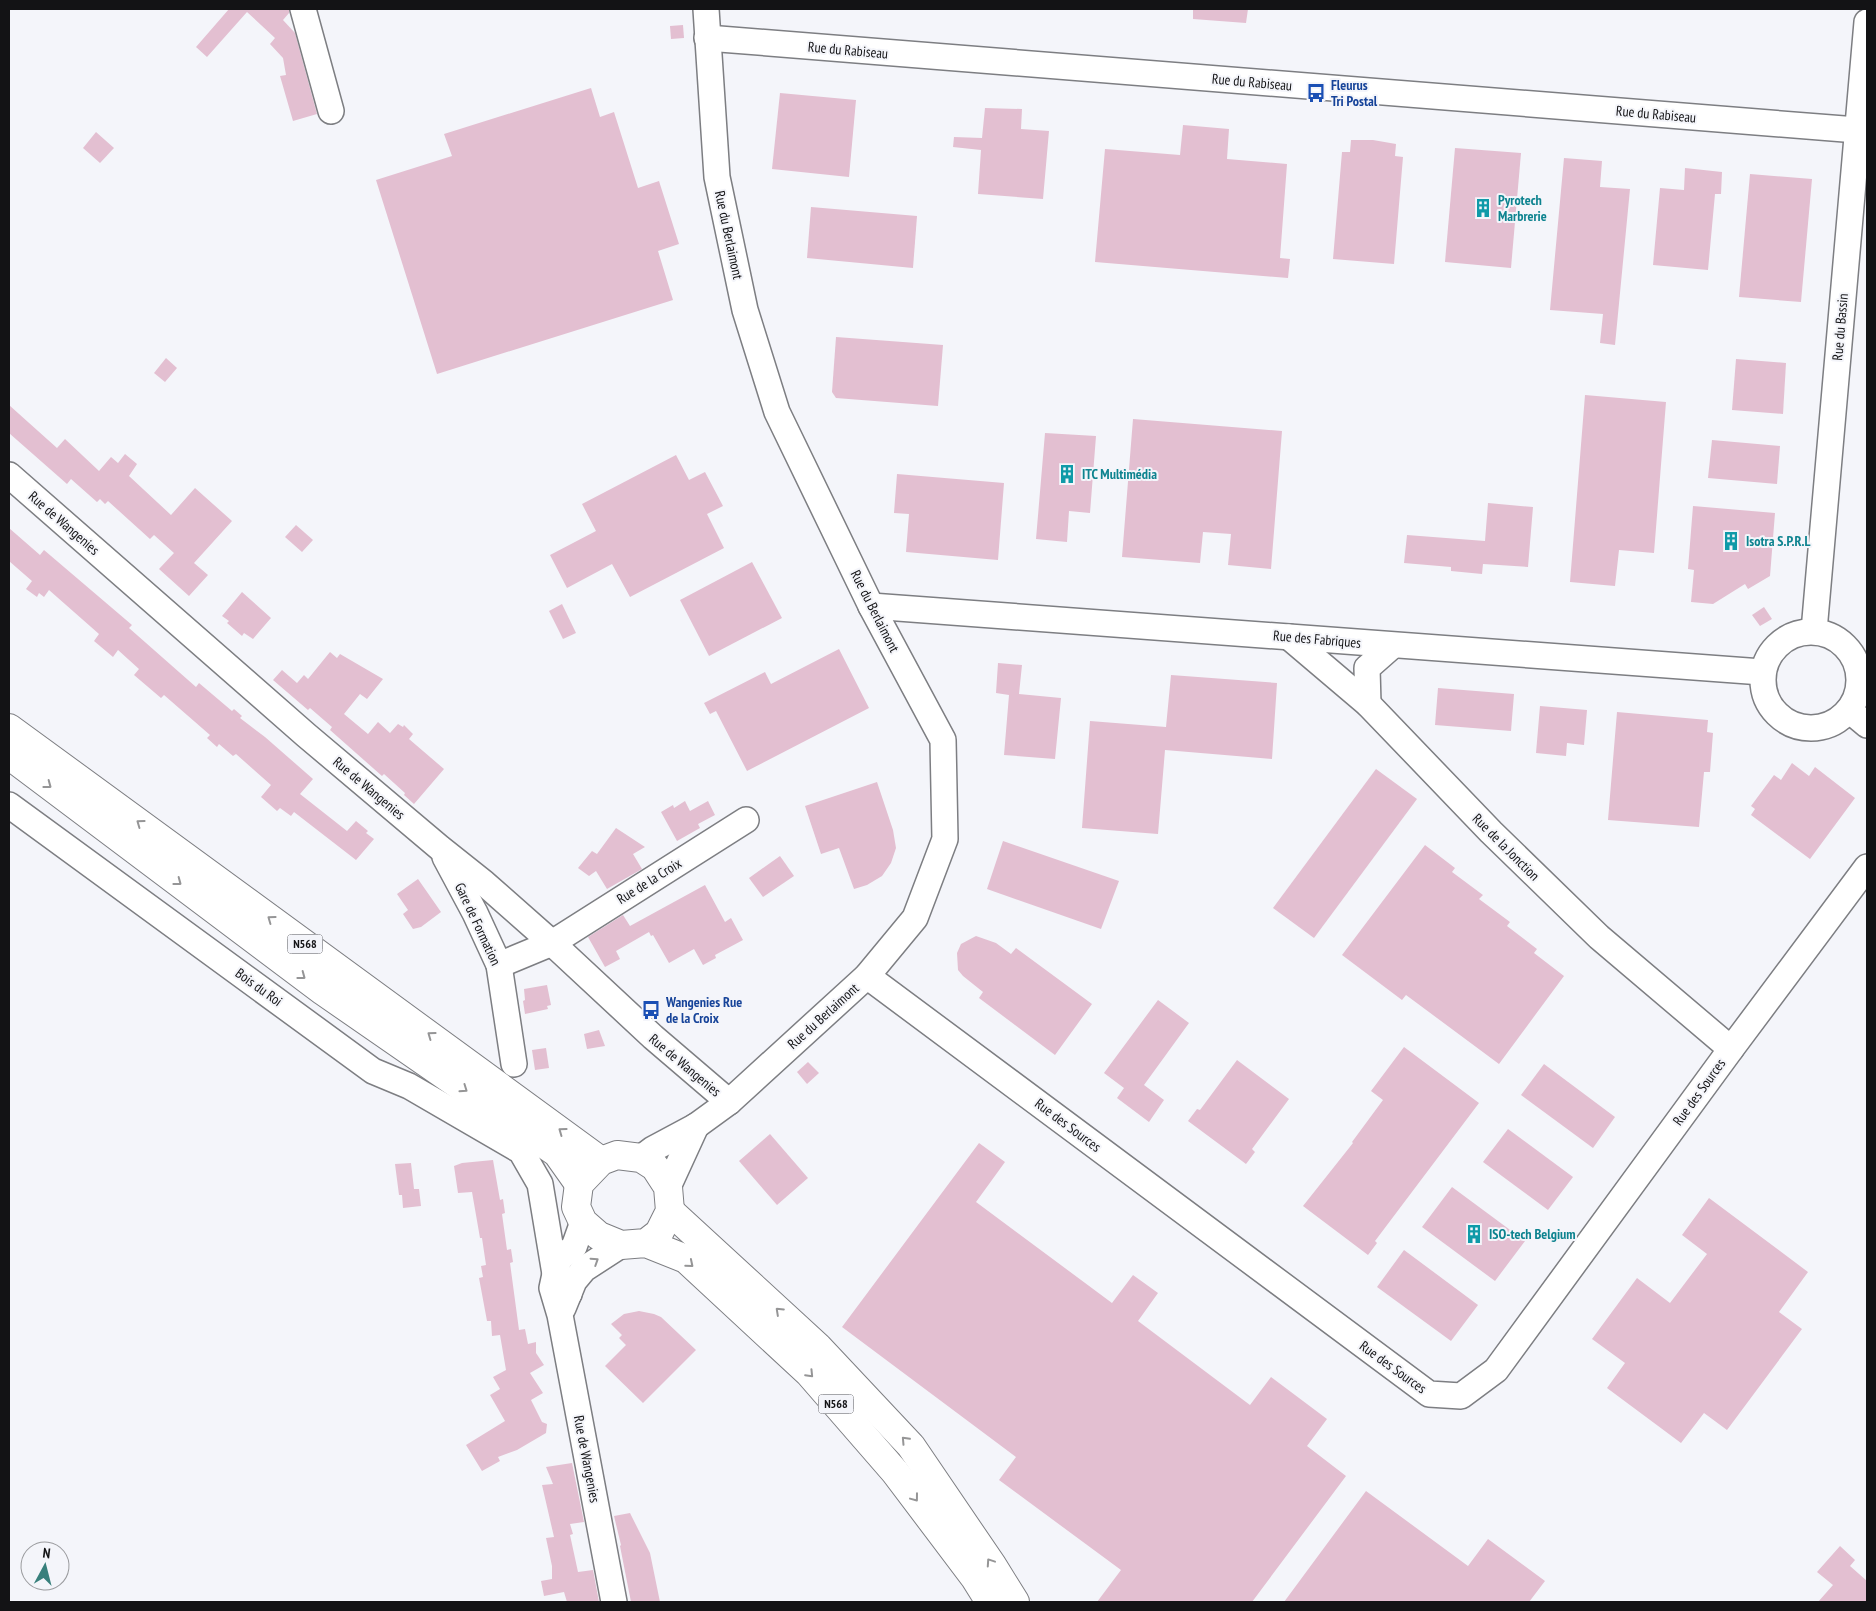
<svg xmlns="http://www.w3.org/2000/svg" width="1876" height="1611" viewBox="0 0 1876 1611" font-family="'PT Sans Narrow',sans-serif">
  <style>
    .building { fill: #e3bfd1 }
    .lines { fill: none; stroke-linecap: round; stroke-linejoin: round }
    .minor-casing { stroke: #7d7e82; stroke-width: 28 }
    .highway-casing { stroke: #7d7e82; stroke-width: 30 }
    .minor { stroke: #fff; stroke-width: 25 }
    .highway { stroke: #fff; stroke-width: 28 }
    .oneway { stroke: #959596 }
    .labels { text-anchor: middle; stroke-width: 4; stroke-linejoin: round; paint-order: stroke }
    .shield { fill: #f4f5fa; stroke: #56575a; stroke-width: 1 }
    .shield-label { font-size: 12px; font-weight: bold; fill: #131315 }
    .street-label { font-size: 14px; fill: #131315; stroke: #f4f5fa }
    .transit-label { font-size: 14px; font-weight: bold; fill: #164399; stroke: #f4f5fa; text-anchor: start }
    .culture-label { font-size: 14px; font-weight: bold; fill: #0d838f; stroke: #f4f5fa; text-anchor: start }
  </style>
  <rect width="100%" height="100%" fill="#f4f5fa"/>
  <g class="building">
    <path d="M229,9h60v4l-6,7 12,13 22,81 -24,7 -13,-45 6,-1 -3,-17 -13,-14 5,-6 -28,-26 -40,45 -11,-10z"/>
    <path d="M1193,9h55l-2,14 -53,-4z"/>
    <path d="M683,25l1,13 -13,1 -1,-13z"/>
    <path d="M591,88l9,29 14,-5 24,76 21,-7 20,63 -21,7 15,49 -236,74 -61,-194 76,-24 -8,-22z"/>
    <path d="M780,93l76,7 -7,77 -77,-8z"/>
    <path d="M985,108l37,1 -1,20 28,2 -6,68 -65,-5 3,-44 -28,-3 1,-10 28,1z"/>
    <path d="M1183,125l46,4 -2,30 60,5 -7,94 10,1 -2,19 -193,-16 10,-113 75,6z"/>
    <path d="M96,132l18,16 -14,15 -17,-15z"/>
    <path d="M1351,140h22l23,4 -1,12 8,1 -9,107 -61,-5 9,-107h8z"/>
    <path d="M1455,148l66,5 -10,115 -66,-6z"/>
    <path d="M1564,158l38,3 -2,26 30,2 -15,156 -15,-2 3,-29 -53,-4z"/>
    <path d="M1685,168l37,4 -1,22h-6l-7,76 -55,-5 7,-77 24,2z"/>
    <path d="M1750,174l62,5 -11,123 -62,-5z"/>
    <path d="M811,207l106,9 -4,52 -106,-10z"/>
    <path d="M836,337l107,8 -5,61 -102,-8 -4,-6z"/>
    <path d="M166,358l11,10 -12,14 -11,-9z"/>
    <path d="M1736,359l50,4 -3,51 -51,-4z"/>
    <path d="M1585,395l81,7 -12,151 -35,-3 -4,36 -45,-4z"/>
    <path d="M9,405l48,43 8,-9 34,32 12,-14 7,6 7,-9 12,10 -8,12 42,39 24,-27 37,33 -38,42 14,12 -19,21 -30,-27 15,-16 -20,-18 -4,4 -42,-38 -3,3 -5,-5 -3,3 -26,-23 -4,5 -58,-51z"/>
    <path d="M1133,419l149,12 -11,138 -43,-4 3,-31 -28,-2 -3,31 -78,-6z"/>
    <path d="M1045,433l51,3 -6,77 -21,-2 -2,31 -31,-3z"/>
    <path d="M1712,440l68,6 -3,38 -69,-6z"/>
    <path d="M676,455l13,25 16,-8 18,34 -16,8 17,34 -94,49 -18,-33 -45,24 -17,-33 46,-24 -14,-27z"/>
    <path d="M897,474l107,9 -6,77 -92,-8 3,-38 -15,-1z"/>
    <path d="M1488,503l45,4 -5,60 -45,-3 -1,10 -31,-3v-4l-47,-4 3,-28 78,6z"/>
    <path d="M1693,506l82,7 -5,63 -22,13 -3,-5 -32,20 -22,-2 3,-32 -6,-1z"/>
    <path d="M296,525l17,15 -11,12 -17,-15z"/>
    <path d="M9,528l31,27 4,-5 88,75 -3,3 67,59 3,-4 33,28 2,-2 8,7 -2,2 25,19 48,42 -13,15 47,37 9,-10 12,10 -2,2 8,6 -18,21 -62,-48 -3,4 -11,-8 -3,3 -16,-14 10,-12 -35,-31 -3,2 -14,-12 -2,3 -10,-9 3,-3 -46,-40 -3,3 -27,-23 5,-6 -21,-19 -5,7 -19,-16 5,-7 -50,-44 -5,7 -5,-4 -2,4 -11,-8 6,-8 -23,-20z"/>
    <path d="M752,562l30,56 -73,38 -29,-56z"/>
    <path d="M242,592l29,26 -18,21 -9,-6 -2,3 -15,-13 2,-2 -7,-5z"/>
    <path d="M562,604l14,29 -13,6 -14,-28z"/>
    <path d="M1764,607l8,12 -12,7 -8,-11z"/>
    <path d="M839,649l30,59 -122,63 -31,-60 -6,3 -6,-11 61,-31 6,12z"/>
    <path d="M330,652l7,6 3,-4 43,25 -16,20 -7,-5 -16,20 24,20 10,-12 12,11 8,-9 5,3 1,-2 9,9 -4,5 35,30 -30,35 -10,-9 1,-2 -21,-19 -2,2 -52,-46 2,-3 -22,-19 -2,2 -35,-30 9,-10 15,13 7,-8 4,4z"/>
    <path d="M998,663l24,2 -3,29 42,4 -6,61 -51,-4 5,-60 -13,-2z"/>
    <path d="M1171,675l106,8 -5,76 -107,-9 -7,84 -76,-6 8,-107 76,6z"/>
    <path d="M1438,688l76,6 -3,37 -76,-6z"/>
    <path d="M1540,706l47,4 -3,35 -17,-2 -1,13 -30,-3z"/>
    <path d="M1617,712l91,8 -1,12 6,1 -3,39h-6l-5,55 -91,-7z"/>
    <path d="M1792,763l17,13 6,-9 40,31 -45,61 -59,-44 4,-6 -4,-3 23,-31 7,5z"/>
    <path d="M1376,769l41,30 -103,139 -41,-30z"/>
    <path d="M877,782l16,48 3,18 -5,15 -9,13 -15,9 -13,4 -15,-41 -18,6 -16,-48z"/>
    <path d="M685,801l5,10 18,-10 7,14 -17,9 2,4 -23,13 -16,-29 12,-7 1,3z"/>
    <path d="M616,828l29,19 -12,7 9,15 -35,20 -11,-18 -7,5 -11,-8 14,-17 5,3z"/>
    <path d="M1003,841l116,40 -18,48 -114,-40z"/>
    <path d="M1425,845l30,23 -3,4 31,23 -4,4 31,23 -3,4 30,23 -3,4 30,23 -65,88 -93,-69 -4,5 -60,-45z"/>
    <path d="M780,856l14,20 -31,21 -14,-19z"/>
    <path d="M418,879l23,33 -20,15 -8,2 -10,-15 5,-4 -11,-16z"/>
    <path d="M705,885l20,37 6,-4 12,22 -28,15 1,3 -13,7 -9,-16 -25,14 -16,-28 -2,1 -2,-4 -33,19 4,8 -15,8 -17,-30 35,-22 7,11z"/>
    <path d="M976,936l20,7 15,11 5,-6 76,56 -37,51 -76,-57 4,-6 -20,-16 -5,-6 -1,-17 4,-9z"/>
    <path d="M547,985l4,20 -4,1 1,3 -23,5 -2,-13 2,-1 -1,-11z"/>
    <path d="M1158,1000l31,23 -45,62 20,15 -15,22 -32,-24 7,-10 -20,-15z"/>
    <path d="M599,1030l6,16 -18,3 -3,-15z"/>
    <path d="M1404,1047l75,56 -104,138 2,2 -9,12 -65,-49 50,-63 -1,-1 31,-42 -12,-9z"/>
    <path d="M546,1048l3,20 -14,2 -3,-20z"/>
    <path d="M1237,1060l52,39 -37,50 3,3 -9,12 -58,-43 9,-12 3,1z"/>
    <path d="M808,1062l11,11 -12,11 -10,-12z"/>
    <path d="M1544,1064l71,53 -22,31 -72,-53z"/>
    <path d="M1508,1129l65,48 -25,33 -65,-48z"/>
    <path d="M770,1134l38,44 -31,27 -38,-44z"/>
    <path d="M979,1143l26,19 -29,40 136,101 21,-28 25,18 -20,28 112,84 21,-28 56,42 -20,27 39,30 -94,126h-155l24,-32 -122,-90 17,-23 -174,-130z"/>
    <path d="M493,1160l7,40 3,-1 2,14 -3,1 5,36 4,-1 2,13 -3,1 9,67 6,-1 3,15 8,-2v11l8,12 -14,8 13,20 -12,7 11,22 5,2 -1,9 -29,17 -19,7 2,4 -18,10 -16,-26 39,-24 -15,-26 10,-6 -7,-12 13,-7 -6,-35 -8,1 -1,-15h-4l-8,-43 4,-1 -2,-11 5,-1 -4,-27h-2l-8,-46 -14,1 -4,-27 8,-3z"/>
    <path d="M411,1163l3,26h5l2,17 -18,2 -1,-13h-3l-4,-31z"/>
    <path d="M1452,1187l73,54 -30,40 -73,-54z"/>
    <path d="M1709,1198l99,74 -29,40 23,17 -75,101 -23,-17 -23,30 -74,-55 18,-25 -33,-24 45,-61 33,25 37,-49 -25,-19z"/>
    <path d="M1404,1250l74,55 -27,36 -74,-54z"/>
    <path d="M639,1311l15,3 7,3 35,33 -53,53 -38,-37 21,-21 -7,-7 3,-3 -11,-11 13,-10z"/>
    <path d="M572,1463l12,59 -14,2 3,10 -3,1 8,37 15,-2 6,32h-32l-3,-10 -20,4 -3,-15 11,-2v-13l-6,-28 8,-1 -12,-52 11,-1 -7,-17z"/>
    <path d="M1366,1491l102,75 20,-27 57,42 -16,21h-245z"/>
    <path d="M630,1513l20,40 10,49h-29l-11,-56 1,-1 -7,-29z"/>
    <path d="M1840,1546l15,14 -5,6 17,15v21h-49l15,-17 -16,-13z"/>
  </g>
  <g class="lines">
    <g class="minor-casing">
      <g id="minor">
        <path d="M303,9l28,102"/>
        <path d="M707,38l1150,92"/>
        <path d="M9,475l297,260 134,113 44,35 68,60 101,94 76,65"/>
        <path d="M871,606l891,66"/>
        <path d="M1814,631l53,-609"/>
        <circle cx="1811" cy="680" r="48"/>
        <path d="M1289,637l79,67 123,128 108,105 132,112"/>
        <path d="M1368,704l-1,-36 25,-22"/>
        <path d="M1849,710l18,15"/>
        <path d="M9,805l364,266 36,15 112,65 19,33 15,90 4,12 10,8"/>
        <path d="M445,857l30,56 24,52 15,99"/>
        <path d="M499,965l53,-22 194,-123"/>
        <path d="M867,976l562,418 32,2 35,-26 235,-321 136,-182"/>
        <path d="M641,1158l12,-9 43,-23 33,-24 138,-126 48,-58 30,-79 -2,-99 -72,-134 -94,-194 -32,-102 -28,-133 -11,-168"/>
        <path d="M668,1187l28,-61"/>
        <path d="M583,1222l-9,25 -15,12 -4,15 -3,14 8,27 54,287"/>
        <path d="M563,1308l11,-27 10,-12 37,-24"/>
      </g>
    </g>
    <g class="highway-casing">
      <g id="highway">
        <path d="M9,728l592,433"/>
        <path d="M9,755l314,236 234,162 22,31"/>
        <path d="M670,1211l148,136 93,99 81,119 23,37"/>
        <path d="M646,1243l13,-10 11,-22 -2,-24 -13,-20 -14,-9 -24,-3 -16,6 -22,23 -3,23 7,15 16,14 22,9 25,-2 40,16 123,114 86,99 80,106 15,24"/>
      </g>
    </g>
    <use href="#minor" class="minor"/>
    <use href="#highway" class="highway"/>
  </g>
  <defs><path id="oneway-chevron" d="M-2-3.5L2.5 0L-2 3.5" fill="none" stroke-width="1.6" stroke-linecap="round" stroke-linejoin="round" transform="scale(1.25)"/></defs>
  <g class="oneway">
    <use href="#oneway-chevron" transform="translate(48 785) rotate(37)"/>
    <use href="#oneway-chevron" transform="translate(140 823) rotate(-144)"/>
    <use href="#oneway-chevron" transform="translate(178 882) rotate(37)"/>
    <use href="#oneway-chevron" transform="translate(271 919) rotate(-144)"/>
    <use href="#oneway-chevron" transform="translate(302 976) rotate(37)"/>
    <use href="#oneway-chevron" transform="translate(431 1035) rotate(-144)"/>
    <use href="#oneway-chevron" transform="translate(464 1089) rotate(35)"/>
    <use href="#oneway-chevron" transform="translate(562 1131) rotate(-144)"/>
    <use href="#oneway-chevron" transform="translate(595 1261) rotate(-33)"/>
    <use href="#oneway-chevron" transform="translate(690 1264) rotate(40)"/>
    <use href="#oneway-chevron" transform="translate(779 1311) rotate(-137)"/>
    <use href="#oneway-chevron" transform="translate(810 1374) rotate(46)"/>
    <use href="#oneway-chevron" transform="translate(905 1440) rotate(-133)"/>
    <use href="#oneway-chevron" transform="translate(915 1498) rotate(53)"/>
    <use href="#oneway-chevron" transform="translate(990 1562) rotate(-124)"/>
  </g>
  <defs>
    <g id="bus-bare" transform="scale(1.5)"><path d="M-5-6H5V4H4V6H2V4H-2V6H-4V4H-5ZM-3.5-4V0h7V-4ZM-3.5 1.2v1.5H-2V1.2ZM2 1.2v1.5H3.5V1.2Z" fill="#1a4fb4" stroke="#f4f5fa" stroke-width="2.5" paint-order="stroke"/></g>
    <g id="building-bare" transform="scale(1.5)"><path d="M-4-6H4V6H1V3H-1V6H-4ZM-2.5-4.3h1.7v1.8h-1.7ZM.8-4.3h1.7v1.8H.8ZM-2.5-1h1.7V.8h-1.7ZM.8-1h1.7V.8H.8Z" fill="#0f9aa8" stroke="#f4f5fa" stroke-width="2.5" paint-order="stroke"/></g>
  </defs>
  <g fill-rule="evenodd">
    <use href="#bus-bare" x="1316" y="93"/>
    <use href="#building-bare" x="1483" y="208"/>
    <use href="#building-bare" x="1067" y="474"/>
    <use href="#building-bare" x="1731" y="541"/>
    <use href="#bus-bare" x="651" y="1010"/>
    <use href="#building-bare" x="1474" y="1234"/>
  </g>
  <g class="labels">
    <g class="shield">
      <rect x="287.5" y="934.5" width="35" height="19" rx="4"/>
      <rect x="818.5" y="1394.5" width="35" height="19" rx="4"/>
    </g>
    <g class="shield-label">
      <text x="305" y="948">N568</text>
      <text x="836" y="1408">N568</text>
    </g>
    <g class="street-label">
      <text transform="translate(848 50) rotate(5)" y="5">Rue du Rabiseau</text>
      <text transform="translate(1252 82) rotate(5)" y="5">Rue du Rabiseau</text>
      <text transform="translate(1656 114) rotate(5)" y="5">Rue du Rabiseau</text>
      <text transform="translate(729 235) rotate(78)" y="5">Rue du Berlaimont</text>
      <text transform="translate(1840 327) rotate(-85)" y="5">Rue du Bassin</text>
      <text transform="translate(64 523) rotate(41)" y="5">Rue de Wangenies</text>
      <text transform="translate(875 611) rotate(63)" y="5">Rue du Berlaimont</text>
      <text transform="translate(1317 639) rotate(5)" y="5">Rue des Fabriques</text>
      <text transform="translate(369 788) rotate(40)" y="5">Rue de Wangenies</text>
      <text transform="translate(1506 847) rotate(45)" y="5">Rue de la Jonction</text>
      <text transform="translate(649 881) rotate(-32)" y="5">Rue de la Croix</text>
      <text transform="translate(478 924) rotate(65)" y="5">Gare de Formation</text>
      <text transform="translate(259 987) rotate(36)" y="5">Bois du Roi</text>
      <text transform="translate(823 1016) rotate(-42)" y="5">Rue du Berlaimont</text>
      <text transform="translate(685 1065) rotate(40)" y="5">Rue de Wangenies</text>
      <text transform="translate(1699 1092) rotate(-54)" y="5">Rue des Sources</text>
      <text transform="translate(1068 1125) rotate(37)" y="5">Rue des Sources</text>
      <text transform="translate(1393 1367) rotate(36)" y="5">Rue des Sources</text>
      <text transform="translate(587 1459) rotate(79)" y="5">Rue de Wangenies</text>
    </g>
    <g class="transit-label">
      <text x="1331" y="90">Fleurus<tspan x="1331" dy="16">Tri Postal</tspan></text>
      <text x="666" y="1007">Wangenies Rue<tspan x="666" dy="16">de la Croix</tspan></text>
    </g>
    <g class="culture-label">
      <text x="1498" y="205">Pyrotech<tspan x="1498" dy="16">Marbrerie</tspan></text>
      <text x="1082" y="479">ITC Multimédia</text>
      <text x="1746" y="546">Isotra S.P.R.L</text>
      <text x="1489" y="1239">ISO-tech Belgium</text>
    </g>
  </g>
  <rect width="1876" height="1611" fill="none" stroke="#131315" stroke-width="20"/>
  <g transform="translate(45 1566) rotate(7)"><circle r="24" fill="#f4f5fa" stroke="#9a9b9e"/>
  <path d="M0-4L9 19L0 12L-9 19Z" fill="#38807c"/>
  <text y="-8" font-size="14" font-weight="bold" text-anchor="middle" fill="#131315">N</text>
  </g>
</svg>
